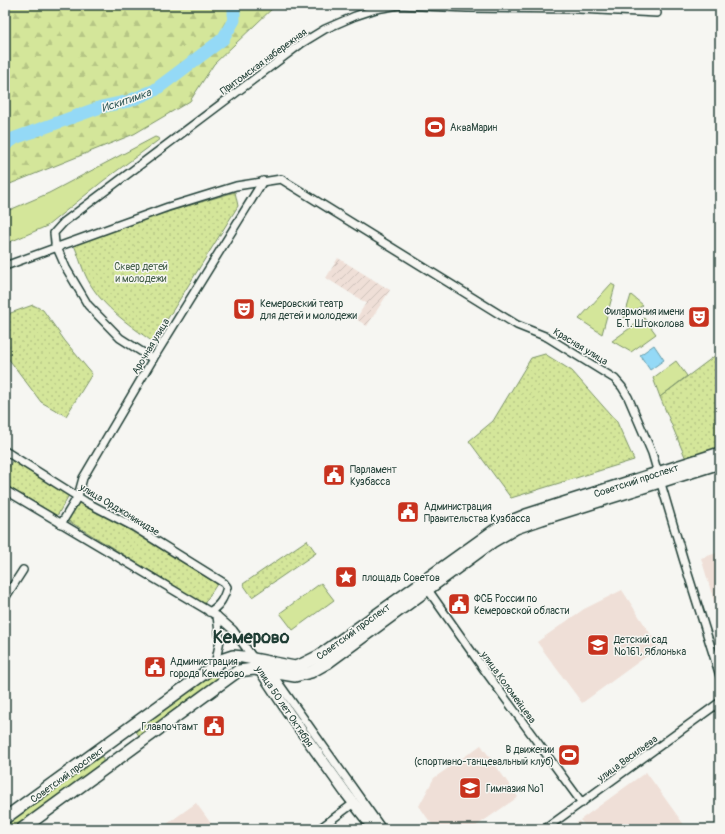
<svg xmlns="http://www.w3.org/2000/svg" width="725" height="834" viewBox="0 0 725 834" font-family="Pangolin,sans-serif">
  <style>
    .built { fill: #efdfd7 }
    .industrial { fill: url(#industrial-furrows) }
    .grass { fill: #d4e69a; stroke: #7a9267 }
    .forest { fill: url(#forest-firs); stroke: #7a9267 }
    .park { fill: url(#park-dots); stroke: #7a9267 }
    .water { fill: #94d9f6; stroke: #659ba8 }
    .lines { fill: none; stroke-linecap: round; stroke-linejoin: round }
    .river { stroke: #94d9f6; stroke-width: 13 }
    .street-casing { stroke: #1f3d34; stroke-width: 10 }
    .secondary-casing { stroke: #1f3d34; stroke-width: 13 }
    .primary-casing { stroke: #1f3d34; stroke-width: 14 }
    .street { stroke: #f6f6f2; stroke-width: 7 }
    .secondary { stroke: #f6f6f2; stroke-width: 10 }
    .primary { stroke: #f6f6f2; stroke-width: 11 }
    .labels { text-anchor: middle; stroke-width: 3; stroke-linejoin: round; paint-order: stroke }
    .street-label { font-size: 10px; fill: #1f3d34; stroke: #f6f6f2 }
    .poi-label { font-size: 10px; fill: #1f3d34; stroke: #f6f6f2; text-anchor: start }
    .park-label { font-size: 10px; fill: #435f48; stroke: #f6f6f2 }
    .water-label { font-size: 11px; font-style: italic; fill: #365c5b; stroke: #f6f6f2 }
    .town-label { font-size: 18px; font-weight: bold; fill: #1f3d34; stroke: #f6f6f2 }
  </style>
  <defs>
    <pattern id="industrial-furrows" width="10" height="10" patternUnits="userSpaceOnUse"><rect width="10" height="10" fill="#efdfd7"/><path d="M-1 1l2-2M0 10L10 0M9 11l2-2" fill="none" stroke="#ccc0b9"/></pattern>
    <pattern id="forest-firs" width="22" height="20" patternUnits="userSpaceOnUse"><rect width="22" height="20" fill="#d4e69a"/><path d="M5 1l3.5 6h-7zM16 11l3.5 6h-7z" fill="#b6c685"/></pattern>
    <pattern id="park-dots" width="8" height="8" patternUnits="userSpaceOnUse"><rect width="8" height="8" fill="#d4e69a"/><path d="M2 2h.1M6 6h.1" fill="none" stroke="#b6c685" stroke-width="1.8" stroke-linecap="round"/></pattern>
  </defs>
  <rect width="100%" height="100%" fill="#f6f6f2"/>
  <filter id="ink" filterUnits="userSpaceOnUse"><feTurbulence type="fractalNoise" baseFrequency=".025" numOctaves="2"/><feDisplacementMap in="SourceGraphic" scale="8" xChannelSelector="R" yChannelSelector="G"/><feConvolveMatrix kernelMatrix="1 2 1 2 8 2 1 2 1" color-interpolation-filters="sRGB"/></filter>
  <g filter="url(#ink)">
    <g class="built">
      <path d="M720,552v69l-19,-63z"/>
      <path d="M622,590l37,57 -77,56 -45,-61 47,-33z"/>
      <path d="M481,745l37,52 -46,32h-37l-16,-23 15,-28z"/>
      <path d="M646,772l41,57h-100l-7,-9z"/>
      <path d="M196,803l19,26h-55z"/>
      <path d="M579,821l6,8h-17z"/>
    </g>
    <path class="industrial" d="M338,258l52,32 -23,36 -11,-7 10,-16 -40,-25z"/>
    <g class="grass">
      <path d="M155,137l5,2 -57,42 -56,45 -42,18v-32l44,-19z"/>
      <path d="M611,284l4,2 -13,48 -23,-15z"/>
      <path d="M631,295l12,10 -19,13z"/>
      <path d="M644,318l12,16 -25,18 -19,-11z"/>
      <path d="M676,361l11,15 -27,21 -7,-19z"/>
      <path d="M321,583l13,17 -41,30 -13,-17z"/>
      <path d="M218,670l4,7 -82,60 -5,-7z"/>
      <path d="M98,757h4l1,2v5l-90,65h-8v-4z"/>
    </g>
    <path class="forest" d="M5,5h271l-62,59 -24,37 -56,33 -129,52z"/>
    <g class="park">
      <path d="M235,192l3,14 -85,136c-25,-18 -55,-38 -68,-68 -4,-9 -7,-20 -11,-29l83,-30z"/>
      <path d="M33,305l10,5 22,31 27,33 -26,42 -25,-14 -36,-48v-39z"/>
      <path d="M720,352v95l-34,12 -26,-62z"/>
      <path d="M545,354l27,17 45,51 17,38 -123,38 -42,-57 24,-20 38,-63z"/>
      <path d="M12,461l57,34 -12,21 -52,-31v-11z"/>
      <path d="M79,499l138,85 -13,20 -137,-84z"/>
      <path d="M307,540l9,13 -64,44 -9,-13z"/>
    </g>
    <path class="water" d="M654,345l10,15 -14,10 -10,-15z"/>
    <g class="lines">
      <path class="river" d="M5,145l10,-7 86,-31 28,-6 26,-11 68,-51 11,-19v-15"/>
      <g class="street-casing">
        <g id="street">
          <path d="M5,266l163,-59 68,-21 45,-7 236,146 30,12 68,42 7,8 6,10 24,56 31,105 37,118"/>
          <path d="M153,359l-33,-21 -32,-33 -22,-37 -11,-25 -1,-10 10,-11 238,-179 23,-14 30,-13 21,-7 23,-4 68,3 112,1 78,4"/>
          <path d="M5,451l81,51 48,25 90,56 3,4c-3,11 -7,19 -18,25"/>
          <path d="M5,490l212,126 16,14 21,29"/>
          <path d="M61,524l17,-28 5,-18 70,-119 110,-178"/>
          <path d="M426,587l57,81 99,135"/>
          <path d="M5,598l18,-28"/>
          <path d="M215,665l5,-25 -3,-24"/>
          <path d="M270,671l112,158"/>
          <path d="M319,829l35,-26"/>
          <path d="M545,829l175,-127"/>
        </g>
      </g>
      <g class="secondary-casing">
        <path id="secondary" d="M257,665l33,50 55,77 29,37"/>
      </g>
      <g class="primary-casing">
        <g id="primary">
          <path d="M5,818l219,-159 9,-3 10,1 52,10 8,-3 16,-8 176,-126 14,-8 17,-7 194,-62"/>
          <path d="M22,829l216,-158 16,-2 41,7 16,-4 16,-9 165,-121 24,-14 26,-9 178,-56"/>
        </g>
      </g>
      <use href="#street" class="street"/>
      <use href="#secondary" class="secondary"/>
      <use href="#primary" class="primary"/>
    </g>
  </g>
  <defs>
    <g id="stadium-square" transform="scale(1.15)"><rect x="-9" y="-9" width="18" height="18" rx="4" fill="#c8321e" stroke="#f6f6f2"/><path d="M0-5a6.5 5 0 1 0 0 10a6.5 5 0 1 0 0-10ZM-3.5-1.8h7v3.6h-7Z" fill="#fff"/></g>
    <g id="theatre-square" transform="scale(1.15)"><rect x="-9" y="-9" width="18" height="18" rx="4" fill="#c8321e" stroke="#f6f6f2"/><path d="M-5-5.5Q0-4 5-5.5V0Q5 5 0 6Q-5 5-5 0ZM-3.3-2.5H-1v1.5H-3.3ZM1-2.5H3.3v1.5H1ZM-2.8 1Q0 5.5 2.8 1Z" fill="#fff"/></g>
    <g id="civic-square" transform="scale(1.15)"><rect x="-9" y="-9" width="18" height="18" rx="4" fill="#c8321e" stroke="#f6f6f2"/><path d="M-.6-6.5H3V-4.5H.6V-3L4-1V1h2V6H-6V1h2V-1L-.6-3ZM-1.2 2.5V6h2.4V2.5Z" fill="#fff"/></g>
    <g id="sight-square" transform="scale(1.15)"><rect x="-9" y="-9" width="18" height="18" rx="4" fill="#c8321e" stroke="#f6f6f2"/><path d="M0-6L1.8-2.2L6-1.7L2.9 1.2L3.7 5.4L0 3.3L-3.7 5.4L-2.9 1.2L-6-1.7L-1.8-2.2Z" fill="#fff"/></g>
    <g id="school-square" transform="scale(1.15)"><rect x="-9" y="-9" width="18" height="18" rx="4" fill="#c8321e" stroke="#f6f6f2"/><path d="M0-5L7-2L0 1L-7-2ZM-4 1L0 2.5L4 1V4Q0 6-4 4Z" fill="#fff"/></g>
  </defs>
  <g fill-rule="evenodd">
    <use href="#stadium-square" x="435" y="127"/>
    <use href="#theatre-square" x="244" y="309"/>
    <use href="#theatre-square" x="699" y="317"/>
    <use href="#civic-square" x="334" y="475"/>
    <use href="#civic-square" x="408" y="512"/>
    <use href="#sight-square" x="346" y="577"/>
    <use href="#civic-square" x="459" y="604"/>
    <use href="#school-square" x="598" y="645"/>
    <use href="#civic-square" x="155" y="667"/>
    <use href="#civic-square" x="214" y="726"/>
    <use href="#stadium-square" x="569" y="755"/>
    <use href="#school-square" x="470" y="788"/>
  </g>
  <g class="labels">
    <g class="street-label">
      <text transform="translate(263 61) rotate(-36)" y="4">Притомская набережная</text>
      <text transform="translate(150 346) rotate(-59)" y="4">Арочная улица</text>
      <text transform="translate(581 346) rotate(31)" y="4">Красная улица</text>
      <text transform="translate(636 480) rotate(-18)" y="4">Советский проспект</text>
      <text transform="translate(120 509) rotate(31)" y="4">улица Орджоникидзе</text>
      <text transform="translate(353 631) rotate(-36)" y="4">Советский проспект</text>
      <text transform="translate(509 687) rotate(54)" y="4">улица Коломейцева</text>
      <text transform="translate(285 706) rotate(56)" y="4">улица 50 лет Октября</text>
      <text transform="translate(627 758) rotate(-36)" y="4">улица Васильева</text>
      <text transform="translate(67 774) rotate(-36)" y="4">Советский проспект</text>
    </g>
    <g class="poi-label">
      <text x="450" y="131">АкваМарин</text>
      <text x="260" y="307">Кемеровский театр<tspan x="260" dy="12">для детей и молодежи</tspan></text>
      <text x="684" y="315" text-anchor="end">Филармония имени<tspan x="684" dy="12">Б.Т. Штоколова</tspan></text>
      <text x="350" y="473">Парламент<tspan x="350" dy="12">Кузбасса</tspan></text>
      <text x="424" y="510">Администрация<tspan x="424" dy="12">Правительства Кузбасса</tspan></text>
      <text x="362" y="581">площадь Советов</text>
      <text x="474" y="602">ФСБ России по<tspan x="474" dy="12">Кемеровской области</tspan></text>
      <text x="614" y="643">Детский сад<tspan x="614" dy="12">№161, Яблонька</tspan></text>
      <text x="170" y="665">Администрация<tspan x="170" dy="12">города Кемерово</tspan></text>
      <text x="198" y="730" text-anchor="end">Главпочтамт</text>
      <text x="554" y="753" text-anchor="end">В движении<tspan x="554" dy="12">(спортивно-танцевальный клуб)</tspan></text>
      <text x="486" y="792">Гимназия №1</text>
    </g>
    <g class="park-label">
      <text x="141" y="270">Сквер детей<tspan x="141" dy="12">и молодежи</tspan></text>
    </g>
    <g class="water-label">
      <text transform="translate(126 100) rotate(-19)" y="4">Искитимка</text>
    </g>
    <g class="town-label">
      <text x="251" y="643">Кемерово</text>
    </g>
  </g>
  <rect width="725" height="834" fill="none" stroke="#f6f6f2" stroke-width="20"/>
  <rect x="10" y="10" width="705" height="814" fill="none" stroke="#1f3d34" stroke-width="1.5" filter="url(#ink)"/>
</svg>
